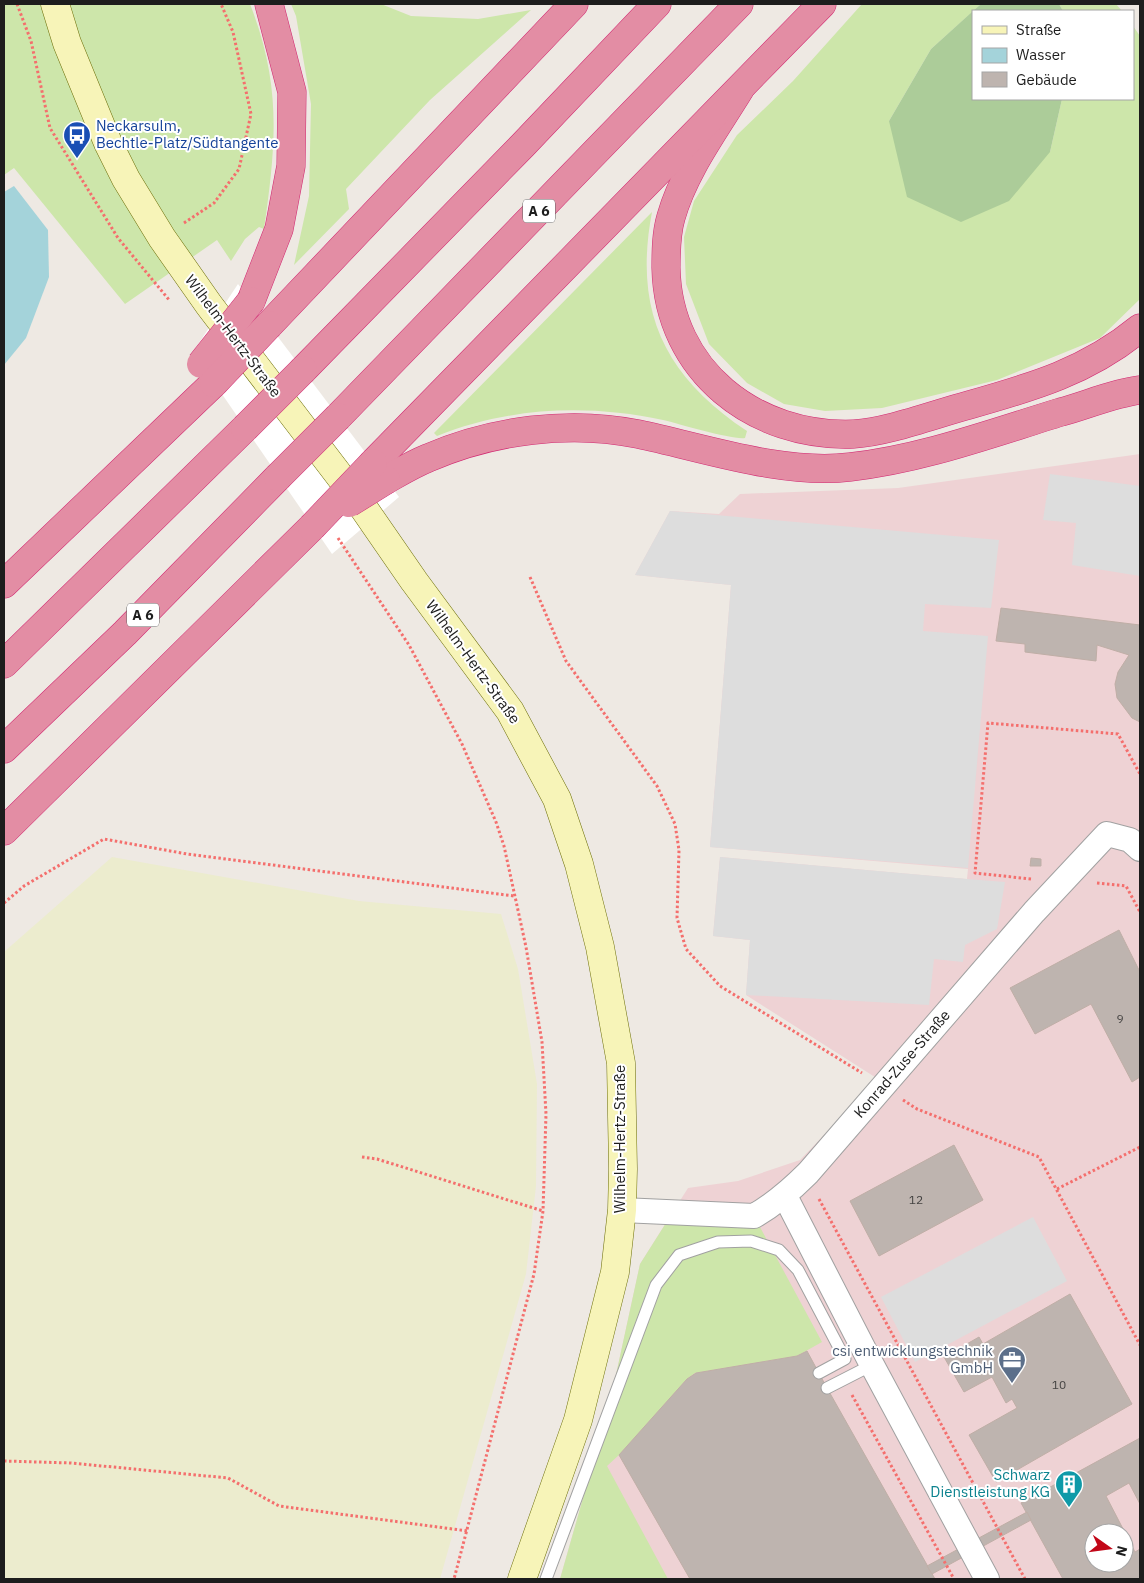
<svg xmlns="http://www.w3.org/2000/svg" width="1144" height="1583" viewBox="0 0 1144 1583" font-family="'IBM Plex Sans',sans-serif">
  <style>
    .commercial { fill: #eed2d4; fill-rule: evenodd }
    .farmland { fill: #ececce }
    .grass { fill: #cde6aa }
    .forest { fill: #accc99 }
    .parking { fill: #ddd }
    .water { fill: #a4d3da }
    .pier { fill: #fff }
    .building { fill: #beb4af; stroke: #bfaea6; fill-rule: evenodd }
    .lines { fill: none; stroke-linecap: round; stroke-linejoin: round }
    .service-casing { stroke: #a1a1a1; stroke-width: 13 }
    .minor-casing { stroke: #a1a1a1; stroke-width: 26 }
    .secondary-casing { stroke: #6d6f09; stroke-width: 29 }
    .motorway-casing { stroke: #d12a72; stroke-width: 29 }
    .path { stroke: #f46f6d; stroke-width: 3; stroke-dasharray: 2.5 2.5; stroke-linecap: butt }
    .service { stroke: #fff; stroke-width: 11 }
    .minor { stroke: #fff; stroke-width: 24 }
    .secondary { stroke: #f7f4b8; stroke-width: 28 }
    .motorway { stroke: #e38da4; stroke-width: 28 }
    .motorway-bridge-casing { stroke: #d12a72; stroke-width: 29; stroke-linecap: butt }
    .motorway-bridge { stroke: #e38da4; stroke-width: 28 }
    .labels { text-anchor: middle; stroke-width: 4; stroke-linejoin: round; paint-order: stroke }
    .number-label { font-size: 12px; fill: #454342 }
    .shield { fill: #fff; stroke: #616161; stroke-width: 1 }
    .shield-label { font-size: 14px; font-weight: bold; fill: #1d1d1d }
    .transit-label { font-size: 15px; fill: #164399; stroke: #fff; text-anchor: start }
    .street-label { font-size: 15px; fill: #1d1d1d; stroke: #fff }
    .service-label { font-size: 15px; fill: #4e5e75; stroke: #fff; text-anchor: end }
    .culture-label { font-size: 15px; fill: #0d838f; stroke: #fff; text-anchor: end }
  </style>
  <rect width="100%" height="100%" fill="#eee9e3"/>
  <path class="commercial" d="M1140,454v1125h-580l49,-172 31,-143 48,-76 50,-7 62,-21 78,-81 -132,-84 4,-55 -37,-4 7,-79 247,22 1,-10 -258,-22 21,-262 -96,-10 35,-64 49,3 21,-20 158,-6zM1094,1533h30v30h-30z"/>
  <path class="farmland" d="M112,857l247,44 142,13 17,55 19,115 -1,102 -10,88 -86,305h-436v-627z"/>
  <g class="grass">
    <path d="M4,4h246c32,82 26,140 14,225l-5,-2 -14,12 -14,22 -14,-21 -92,64 -111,-136 -10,7z"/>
    <path d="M291,4h90l30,12 67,3 53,-9 -101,90 -84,89 3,20 -55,56 15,-69 2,-92 -15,-88z"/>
    <path d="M862,4h119l-50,45 -42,72 161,31 12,-53h71v-73l7,10v263l-40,39 -103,42 -115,28 -57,3 -41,-7 -37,-21 -38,-39 -23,-60 -2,-47 10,-36 43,-66 56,-54z"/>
    <path d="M1059,4h57l6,7h-59z"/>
    <path d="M652,212c-19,100 13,164 95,219l-2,7c-13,2 -65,-14 -82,-18 -76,-16 -153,-13 -226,16l-3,-3z"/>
    <path d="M754,1216l68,126 -25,14 -102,17 -8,6 -68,76 -12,11 61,113h-108l49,-172 31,-143 26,-41z"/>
  </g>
  <g class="forest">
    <path d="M981,4h78l4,7h-90z"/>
    <path d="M973,11v88h89l-12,53 -41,49 -48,21 -54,-25 -18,-76 42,-72z"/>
  </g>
  <g class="parking">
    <path d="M1050,474l90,12v90l-68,-11 4,-42 -33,-3z"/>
    <path d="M670,511l329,29 -8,68 -66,-4 -2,27 65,5 -20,232 -258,-21 21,-262 -96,-10z"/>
    <path d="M720,857l247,22 38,3 -8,47 -32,16 -2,17 -29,-3 -5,46 -183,-10 4,-55 -37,-4z"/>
    <path d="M1033,1217l34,64 -152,81 -34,-65z"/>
  </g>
  <path class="water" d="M14,186l34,44 1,47 -23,61 -22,27v-173z"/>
  <path class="pier" d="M238,284l161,213 -67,57 -139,-202z"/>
  <g class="building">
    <path d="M1001,608l139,17v97l-8,-4 -15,-20 -2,-14 3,-12 11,-17 -32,-10 -1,16 -71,-9v-8l-29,-3z"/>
    <path d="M1031,858l10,1v7h-11z"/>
    <path d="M1119,930l21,42v105l-8,5 -41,-78 -56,30 -25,-46z"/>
    <path d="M954,1145l29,55 -104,56 -29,-55z"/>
    <path d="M1070,1294l62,110 -136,78 -27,-47 48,-27 -5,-9 -6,4 -14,-26 -28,15 -20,-35 35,-20 4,7z"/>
    <path d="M807,1351l20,37 108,191h-245l-71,-124 68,-76 9,-6 101,-17z"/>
    <path d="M1140,1438v66l-11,-21 -23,13 29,56 5,-3v30h-77l-42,-76zM1094,1533h30v30h-30z"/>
    <path d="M1027,1512l4,8 -99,54 -5,-8z"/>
  </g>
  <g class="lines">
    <g class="service-casing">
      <g id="service">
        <path d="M827,1388l45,-23"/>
        <path d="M546,1579l110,-294 23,-30 39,-13 33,-1 28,9 19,20 47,89 -26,14"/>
      </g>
    </g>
    <g class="minor-casing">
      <g id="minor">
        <path d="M785,1196l87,169 115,214"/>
        <path d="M622,1210l132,6c21,-12 37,-26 54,-43l226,-261 73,-78 23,6 10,9"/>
      </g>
    </g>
    <g class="secondary-casing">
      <path id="secondary" d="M55,4l12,39 41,100 18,36 36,59 47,67 149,195 56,81 96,130 47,88 22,65 21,83 21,116 2,106 -1,41 -7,62 -37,148 -56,159"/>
    </g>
    <g class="motorway-casing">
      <g id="motorway">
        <path d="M740,89c-25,41 -56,82 -69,128 -5,17 -5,35 -5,51 2,103 89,170 188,166 34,-2 81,-20 115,-29 64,-18 119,-34 171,-77"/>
        <path d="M251,301l28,-72 12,-63 1,-74 -23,-88"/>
        <path d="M269,325l305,-321"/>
        <path d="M303,370l220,-225 134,-141"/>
        <path d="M338,417l401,-413"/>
        <path d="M373,463l449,-459"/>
        <path d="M386,480c14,-8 27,-16 42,-22 64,-28 142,-38 210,-24 67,14 144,41 212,33 72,-8 142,-34 211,-55 26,-7 53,-19 79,-22"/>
        <path d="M4,584l210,-201"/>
        <path d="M4,664l241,-236"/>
        <path d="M4,749l121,-116 153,-156"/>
        <path d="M4,831l308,-304"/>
      </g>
    </g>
    <g class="path">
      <path d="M17,4l14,37 19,87 68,110 52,63"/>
      <path d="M184,223l30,-20 25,-34 12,-55 -18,-82 -12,-28"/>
      <path d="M338,538l71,107 53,99 34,78 8,24 22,101 16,95 4,72 -3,97 -9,63 -80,305"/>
      <path d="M530,577l36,84 91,125 18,38 4,26 -2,68 9,31 34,37 142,87"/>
      <path d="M1031,879l-56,-6 13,-150 130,11 22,40"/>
      <path d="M1097,883l29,3 14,26"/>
      <path d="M4,903l20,-17 80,-47 83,15 327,42"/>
      <path d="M903,1100l14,9 122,48 101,188"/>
      <path d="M362,1157l15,2 166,52"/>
      <path d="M1057,1189l83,-42"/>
      <path d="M819,1199l206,380"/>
      <path d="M852,1395l102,184"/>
      <path d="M4,1461l67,2 157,15 51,28 189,25"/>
    </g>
    <use href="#service" class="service"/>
    <use href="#minor" class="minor"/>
    <use href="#secondary" class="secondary"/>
    <use href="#motorway" class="motorway"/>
    <g class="motorway-bridge-casing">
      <g id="motorway-bridge">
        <path d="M201,364l50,-63"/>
        <path d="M214,383l55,-58"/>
        <path d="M245,428l58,-58"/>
        <path d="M278,477l60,-60"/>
        <path d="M349,503l37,-23"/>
        <path d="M312,527l61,-64"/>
      </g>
    </g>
    <use href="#motorway-bridge" class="motorway-bridge"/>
  </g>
  <defs>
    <g id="bus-pin" transform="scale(1.4375)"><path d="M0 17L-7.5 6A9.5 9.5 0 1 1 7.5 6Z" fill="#1a4fb4" stroke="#fff"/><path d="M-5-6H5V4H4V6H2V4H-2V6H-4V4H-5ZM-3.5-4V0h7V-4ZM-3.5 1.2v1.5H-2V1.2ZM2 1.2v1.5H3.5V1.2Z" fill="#fff"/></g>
    <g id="office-pin" transform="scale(1.4375)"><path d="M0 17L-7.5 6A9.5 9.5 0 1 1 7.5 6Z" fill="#5c6f8a" stroke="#fff"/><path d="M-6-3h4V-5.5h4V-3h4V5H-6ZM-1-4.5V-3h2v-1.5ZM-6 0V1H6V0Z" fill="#fff"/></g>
    <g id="building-pin" transform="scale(1.4375)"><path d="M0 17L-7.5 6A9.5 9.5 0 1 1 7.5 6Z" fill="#0f9aa8" stroke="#fff"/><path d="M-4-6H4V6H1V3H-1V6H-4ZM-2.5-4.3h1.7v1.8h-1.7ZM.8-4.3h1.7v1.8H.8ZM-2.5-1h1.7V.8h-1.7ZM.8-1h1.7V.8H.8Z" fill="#fff"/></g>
  </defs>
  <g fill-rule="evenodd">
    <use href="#bus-pin" x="77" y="135"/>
    <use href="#office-pin" x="1012" y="1360"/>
    <use href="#building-pin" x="1069" y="1484"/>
  </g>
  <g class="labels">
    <g class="number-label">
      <text x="1120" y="1023">9</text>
      <text x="916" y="1204">12</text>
      <text x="1059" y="1389">10</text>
    </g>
    <g class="shield">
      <rect x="523" y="199.5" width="32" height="23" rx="4"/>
      <rect x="127" y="603.5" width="32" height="23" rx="4"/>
    </g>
    <g class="shield-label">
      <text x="539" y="216">A 6</text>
      <text x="143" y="620">A 6</text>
    </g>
    <g class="transit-label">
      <text x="96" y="131">Neckarsulm,<tspan x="96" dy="17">Bechtle-Platz/Südtangente</tspan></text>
    </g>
    <g class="street-label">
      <text transform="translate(233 336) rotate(53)" y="5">Wilhelm-Hertz-Straße</text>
      <text transform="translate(473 662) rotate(54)" y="5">Wilhelm-Hertz-Straße</text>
      <text transform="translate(902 1064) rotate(-49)" y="5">Konrad-Zuse-Straße</text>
      <text transform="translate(620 1139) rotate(-90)" y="5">Wilhelm-Hertz-Straße</text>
    </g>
    <g class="service-label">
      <text x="993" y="1356">csi entwicklungstechnik<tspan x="993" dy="17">GmbH</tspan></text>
    </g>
    <g class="culture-label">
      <text x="1050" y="1480">Schwarz<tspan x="1050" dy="17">Dienstleistung KG</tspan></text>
    </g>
  </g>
  <rect width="1144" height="1583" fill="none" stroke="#1d1d1d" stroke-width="10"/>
  <rect x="972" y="10" width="162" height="90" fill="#ffffff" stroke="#a5a5a5"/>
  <rect x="982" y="26" width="25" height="8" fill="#f7f4b8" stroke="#a5a5a5"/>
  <text x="1016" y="35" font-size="15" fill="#1d1d1d">Straße</text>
  <rect x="982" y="48" width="25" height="15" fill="#a4d3da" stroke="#a5a5a5"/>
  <text x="1016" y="60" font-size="15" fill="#1d1d1d">Wasser</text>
  <rect x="982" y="72" width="25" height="15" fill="#beb4af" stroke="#a5a5a5"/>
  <text x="1016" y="85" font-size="15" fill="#1d1d1d">Gebäude</text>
  <g transform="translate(1109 1548) rotate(104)"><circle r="24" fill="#ffffff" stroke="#a5a5a5"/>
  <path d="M0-4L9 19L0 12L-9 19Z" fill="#c20718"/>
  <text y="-8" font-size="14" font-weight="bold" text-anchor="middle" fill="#1d1d1d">N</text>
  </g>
</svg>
